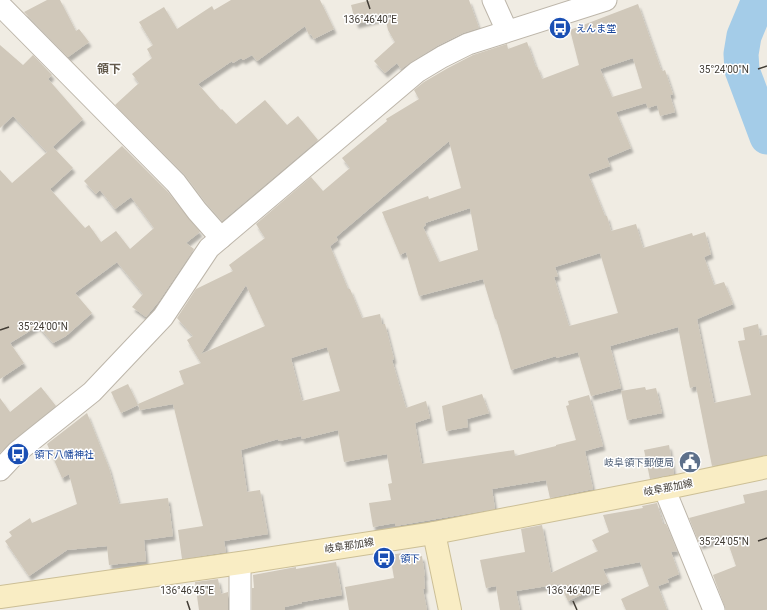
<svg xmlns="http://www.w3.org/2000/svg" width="767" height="610" viewBox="0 0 767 610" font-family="Roboto,'Noto Sans JP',sans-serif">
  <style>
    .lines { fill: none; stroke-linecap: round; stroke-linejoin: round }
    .river { stroke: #a4cce8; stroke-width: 35 }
    .building { fill: #d0c8ba; fill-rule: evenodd; filter: url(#shadow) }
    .street-casing { stroke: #bdb6aa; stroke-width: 23 }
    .secondary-casing { stroke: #ccbf96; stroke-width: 24 }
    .street { stroke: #fff; stroke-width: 21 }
    .secondary { stroke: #f9edc4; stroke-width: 22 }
    .ticks { fill: none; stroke: #413c34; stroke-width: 1.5 }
    .labels { text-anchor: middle; stroke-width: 3; stroke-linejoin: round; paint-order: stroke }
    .transit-label { font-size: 10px; fill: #164399; stroke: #fff; text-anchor: start }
    .service-label { font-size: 10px; fill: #4e5e75; stroke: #fff; text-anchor: end }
    .street-label { font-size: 10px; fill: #413c34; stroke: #fff }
    .quarter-label { font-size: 12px; font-weight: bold; fill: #635a4c; stroke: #fff }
    .ticks-label { font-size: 10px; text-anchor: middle; fill: #413c34; stroke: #fff; stroke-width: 3; stroke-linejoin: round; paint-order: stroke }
  </style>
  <defs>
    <filter id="shadow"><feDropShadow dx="2.5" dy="4.5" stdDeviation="1" flood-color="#0004"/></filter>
  </defs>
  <rect width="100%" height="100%" fill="#f0ece3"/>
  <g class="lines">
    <path class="river" d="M759,0l-15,36 -3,18 1,16 25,67"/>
  </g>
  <g class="building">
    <path d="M47,0h13l16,31 3,-2 10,13 -21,15 -44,-45z"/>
    <path d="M231,0h89l14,29 -20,10 -3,-5 -2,1 -4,-9 -48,35 -5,-6 -9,5 -2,-2 -8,5 -1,-2 -34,23 23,26 1,-1 14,15 29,-24 22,25 11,-9 20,24 -96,81 -16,-18 -21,-28 -70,-70 24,-22 -7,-9 20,-16 -5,-9 6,-4 -14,-23 25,-15 13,22 35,-23 2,4z"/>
    <path d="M371,0h98l10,28 -16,5 -26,13 -26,16 -10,7 -4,-6 -12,10 -11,-12 21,-19 -7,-12 -3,-13 -29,7 -5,-19z"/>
    <path d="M638,4l23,65 2,2 2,-1 8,24 -3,1 5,17 -15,4 -3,-11 -9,3 -2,-5 -30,9 15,36 -24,10 3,8 -22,8 17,42h2l4,15 25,-7 7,24 49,-15 1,3 12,-4 6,22 -7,3 10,28 10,-3 9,22 -36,15 17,84 37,-8 -13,-54 7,-1 -2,-12 15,-4 2,12 7,-1v120l-55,11 -16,-80 -6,2 -12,-61 -68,19 11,42 -30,8 -13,-44 -22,6v-2l-45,14 -15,-51h-1l-12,-40 -64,17 -13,-44 -6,3 -18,-43 46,-16 1,3 32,-11 -12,-47 -113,96 2,3 -8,6 18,43h2l12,29 18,-4 2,10h3l9,35 -2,1 14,48 20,-7 4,17 -15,5 7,41 92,-14 1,6 41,-10v-1l20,-5 -10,-34 3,-1 -1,-4 21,-6 14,51 -18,5 8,38 -43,9 -4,-18 -54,9 3,20 -100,17v-3l-22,4 -4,-24 22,-3 -3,-16 4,-1 -5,-29 -43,8 -6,-32 -36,9 -1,-3 -22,5 -1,-2 -37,11 6,42 13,-2 8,44 -44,7 2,11 -44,7 -4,-29 25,-4 -30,-122 -33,6 -2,-6 46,-20 -5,-13 22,-8 -14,-23 6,-4 -16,-18 19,-29 37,-18 -4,-6 36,-27 -9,-14 55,-47 12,14 27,-23 -8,-10 45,-37 -1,-2 33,-20 -5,-9 10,-8 24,-14 25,-13 34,-11 1,5 19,-7 9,25 1,-1 5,13 37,-14 -9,-35zM633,58l9,30 -30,9 -12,-28zM470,208l8,42 -39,12 -16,-35 3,-2 -1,-2zM600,253l18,60 -49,13 -15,-49 4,-1 -3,-9zM246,285l19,41 -64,28 3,-5zM327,347l13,44 -38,10 -11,-43z"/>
    <path d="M0,45l23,20 10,-10 19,20 -4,4 35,40 -36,33 -34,-36 -13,12z"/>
    <path d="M122,146l45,45 33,41 -14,11 8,6 -35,52 -13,16 -14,-10 11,-13 -26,-32 -42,31 17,20 -26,23 -13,7 -15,-17 -28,17 14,20 -24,16v-209l12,13 41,-36 20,21 -23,21 35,39 4,-3 12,17 15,-11 14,18 24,-21 -23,-31 -16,12 -15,-19 -4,4 -12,-13z"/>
    <path d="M128,384l10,21 -17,8 -10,-21z"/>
    <path d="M41,387l15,19 -46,37 -10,10v-55l10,14z"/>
    <path d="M645,387l1,3 10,-2 6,25 -35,7 -6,-29z"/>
    <path d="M482,394l7,19 -22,6 1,8 -22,4 -4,-25z"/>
    <path d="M87,413l22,55 10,36 49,-6 5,38 -29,4 2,21 -37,4 -2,-19 -40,4 -38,26 -24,-35 7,-5 -3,-4 21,-14 2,5 45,-19 -8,-30 -7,4 -15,-34z"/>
    <path d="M669,445l5,29 -24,5 -6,-29z"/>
    <path d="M767,490v120h-41l-13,-35 23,-9 -10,-29 -26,8 -11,-27 56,-15 -2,-8z"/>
    <path d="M657,503l6,21h3l11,27 -6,1 8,22 -12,5 2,3 -11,4 9,24h-41l-5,-11 28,-13 -9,-24 -37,7 6,13 -41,19 -8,-17 -44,7 4,19h-20l-4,-24 -10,2 -6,-28 45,-8 -4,-23 21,-4 9,48 47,-22 -6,-11 17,-8 -6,-17 40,-7 -1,-2z"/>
    <path d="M409,552l1,6 12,-2 3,20h-1l1,13h-2l4,21h-78l-4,-23 49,-9 -4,-23z"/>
    <path d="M336,562l6,33 -40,7v1l-17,4v3h-33v-22h2l-1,-13 43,-8v2z"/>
    <path d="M218,579l3,15 7,-2v18h-29l-4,-28z"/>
  </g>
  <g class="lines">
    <g class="street-casing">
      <g id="street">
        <path d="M493,0l14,31"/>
        <path d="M0,5l176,178 21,28 24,27"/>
        <path d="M0,470l17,-18 75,-60 71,-75 46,-69 208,-176 25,-15 26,-13 138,-44"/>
        <path d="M664,488l50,122"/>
        <path d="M240,610v-47"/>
      </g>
    </g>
    <g class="secondary-casing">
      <g id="secondary">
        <path d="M434,533l16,77"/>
        <path d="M0,597l240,-34 194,-30 243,-47 90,-19"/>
      </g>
    </g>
    <use href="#street" class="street"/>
    <use href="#secondary" class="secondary"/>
  </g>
  <path class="ticks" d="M367,0l3,9M758,69l9,-3M0,330l9,-3M758,541l9,-3M187,601l3,9M573,601l4,9"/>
  <defs>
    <g id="bus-disc" transform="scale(1.15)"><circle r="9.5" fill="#1a4fb4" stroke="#fff"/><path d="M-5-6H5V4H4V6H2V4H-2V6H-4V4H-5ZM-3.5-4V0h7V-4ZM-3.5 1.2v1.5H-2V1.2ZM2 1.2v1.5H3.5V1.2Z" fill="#fff"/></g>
    <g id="civic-disc" transform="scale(1.15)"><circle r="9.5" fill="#5c6f8a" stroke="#fff"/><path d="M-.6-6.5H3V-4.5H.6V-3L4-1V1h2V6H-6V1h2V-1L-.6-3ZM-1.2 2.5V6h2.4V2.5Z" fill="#fff"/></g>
  </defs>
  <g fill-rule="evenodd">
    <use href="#bus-disc" x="560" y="28"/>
    <use href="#bus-disc" x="18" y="454"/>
    <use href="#civic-disc" x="690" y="462"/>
    <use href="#bus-disc" x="384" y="558"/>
  </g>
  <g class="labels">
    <g class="transit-label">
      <text x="576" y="32">えんま堂</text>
      <text x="34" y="458">領下八幡神社</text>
      <text x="400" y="562">領下</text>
    </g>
    <g class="service-label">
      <text x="674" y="466">岐阜領下郵便局</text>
    </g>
    <g class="street-label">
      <text transform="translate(668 487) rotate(-11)" y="4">岐阜那加線</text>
      <text transform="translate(349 545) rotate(-9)" y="4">岐阜那加線</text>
    </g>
    <g class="quarter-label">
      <text x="109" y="73">領下</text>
    </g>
  </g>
  <g class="ticks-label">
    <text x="370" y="23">136°46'40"E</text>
    <text x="724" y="73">35°24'00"N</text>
    <text x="43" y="330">35°24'00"N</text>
    <text x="724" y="545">35°24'05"N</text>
    <text x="187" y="594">136°46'45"E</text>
    <text x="573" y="594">136°46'40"E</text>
  </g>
</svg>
